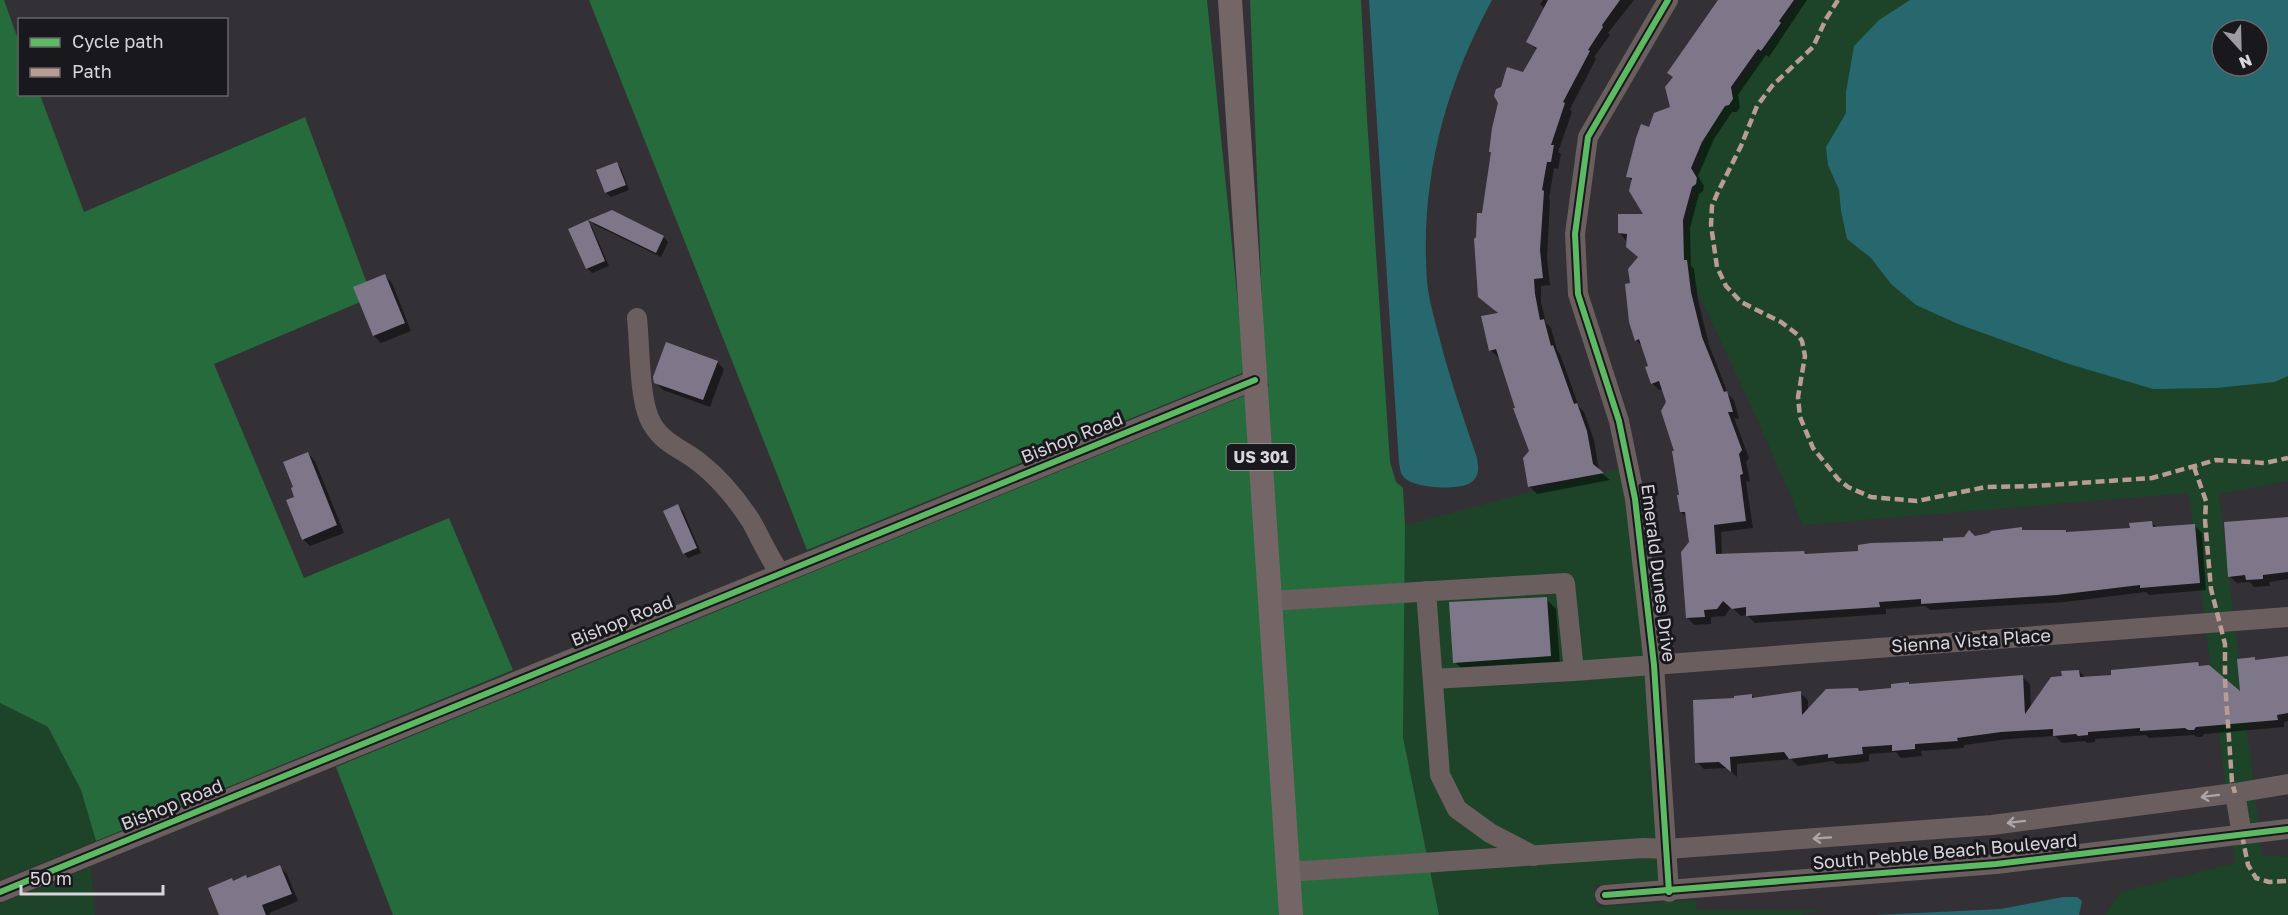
<svg xmlns="http://www.w3.org/2000/svg" width="2288" height="915" viewBox="0 0 2288 915" font-family="'Golos Text',sans-serif">
  <style>
    .green { fill: #1d4328; fill-rule: evenodd }
    .forest { fill: #256b3c }
    .water { fill: #27676e; fill-rule: evenodd }
    .shadow { fill: #0007 }
    .building { fill: #7e7789 }
    .lines { fill: none; stroke-linecap: round; stroke-linejoin: round }
    .minor { stroke: #6a5e5e; stroke-width: 20 }
    .major { stroke: #746667; stroke-width: 24 }
    .quiet { stroke: #b99d93; stroke-width: 4.5; stroke-dasharray: 9 4.5; stroke-linecap: butt }
    .cycleway-casing { stroke: #19181c; stroke-width: 10 }
    .cycleway { stroke: #5cba63; stroke-width: 6 }
    .oneway { stroke: #aca6aa }
    .labels { text-anchor: middle; stroke-width: 6; stroke-linejoin: round; paint-order: stroke }
    .shield { fill: #19181c; stroke: #9f9da2; stroke-width: 1.5 }
    .shield-label { font-size: 16px; font-weight: bold; fill: #d8d6dc }
    .street-label { font-size: 18px; fill: #d8d6dc; stroke: #19181c }
  </style>
  <rect width="100%" height="100%" fill="#333136"/>
  <g class="green">
    <path d="M1800,0h488v481l-69,13 43,361 26,2v58h-183l15,-23 115,-29 -46,-370 -386,32 -54,-124 -68,-143 24,-126zM2222,30h36v36h-36z"/>
    <path d="M1619,469c27,135 30,275 39,412l-64,4 2,22 100,-7 1,10h127l-24,5h-361l-36,-178 2,-212z"/>
    <path d="M0,703l48,24 33,63 15,51 -96,39z"/>
    <path d="M91,867l4,48h-95v-11z"/>
  </g>
  <g class="forest">
    <path d="M0,0h4l15,42 1,52 20,1 44,117 221,-95 67,180 -158,67 90,214 145,-60 64,152 -417,171 -15,-51 -33,-63 -48,-24z"/>
    <path d="M589,0h618l38,372 -438,178z"/>
    <path d="M1250,0h111l6,118 23,344 6,20 7,6 2,37 -2,212 36,178h-138l-35,-528 3,-1 -4,-8z"/>
    <path d="M1246,395l35,520h-888l-57,-148z"/>
  </g>
  <g class="water">
    <path d="M1369,0h123c-48,89 -72,180 -65,282 2,19 8,39 13,58 10,40 24,79 37,118 1,8 3,15 -3,22 -9,12 -63,9 -71,-4 -3,-3 -3,-10 -4,-13z"/>
    <path d="M1910,0h378v376l-13,6 -59,6 -63,1 -84,-25 -111,-40 -42,-19 -25,-21 -20,-26 -24,-19 -6,-28 -2,-21 -11,-25 -2,-18 20,-34v-21l8,-46 25,-26zM2222,30h36v36h-36z"/>
    <path d="M2063,897h14l5,4 -3,14h-204l126,-6z"/>
  </g>
  <g class="shadow">
    <path d="M1543,0h91l-26,33 2,2 -16,22 2,2 -26,50 2,3 -14,40 3,2 -3,15 -4,-1 -5,30 1,2 -3,58 3,27 -9,1v16l5,21 5,5 6,22 3,4 19,53 5,5 10,28 5,31 11,9 -73,14 -8,-8 2,-34 -14,-43 -17,-52h-2l-8,-7 9,-36 -20,-18 4,-81 41,-141 13,-24 -9,-8 17,-33 -5,-5z"/>
    <path d="M1726,0h81l-38,57 -3,-2 -28,40 2,12 -3,5h-5l-18,27 -16,37 6,10 -1,5 -4,3 -9,34 1,38 3,3 4,31 11,45 19,49 6,6 5,19 -5,-1 15,40 -3,4 4,19 -4,1 7,46 -32,4 1,24 82,-4 3,4 53,-4 85,-9 76,-14 3,2h42l2,2 64,-4 19,-7 7,7 37,-3 7,7 4,57 -57,5 -3,-3 -81,10 -135,8 -5,-4 -23,2 -16,1v5l-131,9 -8,-8 -6,1 -10,-9 -6,9 -14,1v7l-17,1 -7,-8 4,-74 -4,-25 -6,-6v-16l-13,-94 -5,-13 -4,1 -7,-7 -2,-16 -7,-20 -7,-7 -4,-55 7,-28 -19,-24 26,-17 -14,-35 -4,-5 22,-47 22,-21z"/>
    <path d="M616,164l5,4 8,22 -18,7 -5,-4z"/>
    <path d="M612,212l52,25 4,5 -7,15 -66,-32 -4,-4z"/>
    <path d="M587,222l5,5 17,39 -17,7 -5,-5z"/>
    <path d="M385,276l7,7 19,48 -30,12 -7,-7z"/>
    <path d="M717,362l7,7 -14,38 -47,-17 -8,-8z"/>
    <path d="M308,453l7,8 29,72 -34,13 -7,-7 -7,-41z"/>
    <path d="M678,506l5,5 18,42 -13,5 -4,-5z"/>
    <path d="M2288,517v62l-19,3 1,4 -16,1 -4,-5 -13,1 -8,-7 -3,-53z"/>
    <path d="M1546,599l10,10 4,56 -95,7 -10,-10z"/>
    <path d="M2288,658v63l-4,1v5l-80,7 -2,3h-5l-3,-2 -45,3 -3,-3 -51,4v3l-8,1 -2,-2 -23,2 -7,-7 -46,3 -45,6v3l-43,3 1,5 -21,2 -5,-6 -27,2v7l-11,2 -21,1 -4,-3 -35,5 -7,-7 -54,5v13l-9,-9 -24,1 -7,-7 39,-62 16,-5 3,4 45,-6 8,7v11l50,-21 3,2 32,-3 16,-5 2,1 111,-8 8,7 1,24 32,-31 16,-6 7,7 112,-14 44,31 12,-36 3,3z"/>
    <path d="M280,867l7,7 11,27 -29,12 1,2h-50l14,-33 14,-2z"/>
  </g>
  <g class="building">
    <path d="M1548,0h72l-18,25 1,2 -15,23 2,1 -27,51 2,1 -14,42h3l-3,17h-4l-5,28 2,1 -4,59 3,28 -9,1 1,15 5,26 4,-1 7,27 2,-1 21,59 3,-1 10,28 6,33 11,9 -76,14 -5,-29 6,-7 -16,-43h2l-19,-59 -7,2 -8,-35 17,-3 -20,-16 -4,-58 2,-2 1,-24h5l9,-61h-2l3,-24 6,-25 -4,-7 2,-7 5,-2 6,-20 16,5 14,-24 -11,-6z"/>
    <path d="M1718,0h76l-15,21 2,2 -20,28 -3,-2 -27,38 2,12 -4,6 -4,1 -23,36 -11,26 6,10 -1,6 -4,3 -9,33 1,40h3l4,32 11,45 22,55 3,-1 6,21h-5l14,38 -3,4 4,20 -3,1 6,46 -32,4 2,29 88,-3 1,3 53,-3v-6l13,-2 72,-2v-3l21,-1 5,-7 6,6 14,-3 2,-2 31,-4v3h44v2l64,-4 -1,-5 23,-2 1,6 42,-3 5,59 -60,5v-3l-83,10 -136,9v-5l-27,2 -15,1 1,5 -134,9v-9l-14,2 -9,-8 -6,8 -13,1 1,7 -19,1 -5,-66 8,-10 -4,-30h-5l-3,-17h2l-7,-44h2l-13,-40 5,-9 -7,-21 -8,3 -6,-17 3,-1 -9,-27 -4,2 -6,-19 -4,-38 5,-1 -2,-14 10,-12 -12,-10 1,-13 -9,-1v-19h25l-14,-23 3,-13 -6,-1 10,-39 5,-14 8,3 5,-14 16,-6 -5,-20 8,-10 -6,-4z"/>
    <path d="M617,162l9,23 -21,8 -9,-23z"/>
    <path d="M612,210l52,26 -8,17 -68,-33z"/>
    <path d="M588,220l17,41 -19,8 -18,-40z"/>
    <path d="M385,274l20,49 -32,13 -20,-49z"/>
    <path d="M666,342l52,19 -15,39 -49,-17 -1,-6z"/>
    <path d="M308,452l29,73 -35,15 -16,-40 8,-3 -3,-9 2,-1 -10,-25z"/>
    <path d="M678,504l19,44 -14,6 -20,-43z"/>
    <path d="M2288,517v55l-25,3v4l-17,1 -1,-5 -17,2 -4,-55z"/>
    <path d="M1547,597l4,59 -98,7 -4,-61z"/>
    <path d="M2288,656v57l-11,2 1,5 -82,7 -2,3h-6l-3,-2 -45,3v-3l-52,4v3l-10,1 -2,-2 -23,2v-7l-52,3 -44,6 1,3 -43,3v5l-23,2v-6l-30,2 1,7 -35,4v-4l-39,5 -5,-7 -54,5 1,15 -12,-10 -24,1 -2,-63 41,-2v-2l18,-2v4l49,-7 1,24 24,-26 32,-1 1,3 32,-3v-4l18,-2v2l114,-9 2,39 26,-37 11,-1 -1,-5 18,-1 1,7 31,-2v-5l87,-8 1,4 10,-1 31,26 -3,-32 18,-2v3z"/>
    <path d="M280,865l12,29 -30,11 4,10h-47l-11,-27 24,-10 1,3 13,-6 1,3z"/>
  </g>
  <g class="lines">
    <g class="minor">
      <path d="M1668,0l-80,137 -13,97 3,60 41,127 16,78 19,166 15,227"/>
      <path d="M637,318c3,28 2,76 12,100 11,25 31,29 51,45 19,15 38,38 51,58 10,18 17,35 29,52"/>
      <path d="M1426,591l14,184 17,34 33,24 44,23"/>
      <path d="M1270,601l295,-18 9,88"/>
      <path d="M1433,679l141,-8 714,-54"/>
      <path d="M2235,793l7,42"/>
      <path d="M1288,872l355,-24 24,1 325,-24 243,-32 53,-9"/>
      <path d="M0,892l1255,-512"/>
      <path d="M1605,895l391,-31 292,-35"/>
    </g>
    <path class="major" d="M1230,0l61,915"/>
    <g class="quiet">
      <path d="M1838,0l-12,19 -13,28 -41,39 -15,20 -16,40 -24,48 -5,12 -1,19 6,42 9,19 15,16 40,20 17,13 4,6 3,15 -7,41 2,20 13,31 25,31 10,8 23,10 46,4 69,-14 49,-1 117,-8 64,-18 49,3 23,-5"/>
      <path d="M2194,467l12,34 -1,19 6,69 14,55v37l7,101 3,11"/>
      <path d="M2242,835l6,30 8,13 13,4 19,-1"/>
    </g>
    <g class="cycleway-casing">
      <g id="cycleway">
        <path d="M1668,0l-80,137 -13,97 3,60 41,127 16,78 19,166 15,227"/>
        <path d="M0,892l1255,-512"/>
        <path d="M1605,895l391,-31 292,-35"/>
      </g>
    </g>
    <use href="#cycleway" class="cycleway"/>
  </g>
  <defs><path id="oneway-shaft" d="M-6 0H5M1.5-3L5.5 0L1.5 3" fill="none" stroke-width="1.6" stroke-linecap="round" stroke-linejoin="round" transform="scale(1.5)"/></defs>
  <g class="oneway">
    <use href="#oneway-shaft" transform="translate(2210 796) rotate(173)"/>
    <use href="#oneway-shaft" transform="translate(2016 822) rotate(173)"/>
    <use href="#oneway-shaft" transform="translate(1822 838) rotate(176)"/>
  </g>
  <g class="labels">
    <rect class="shield" x="1226.5" y="444" width="69" height="26" rx="4.5"/>
    <g class="shield-label">
      <text x="1261" y="463">US 301</text>
    </g>
    <g class="street-label">
      <text transform="translate(1072 438) rotate(-22)" y="6">Bishop Road</text>
      <text transform="translate(1658 573) rotate(83)" y="6">Emerald Dunes Drive</text>
      <text transform="translate(622 621) rotate(-22)" y="6">Bishop Road</text>
      <text transform="translate(1971 641) rotate(-4)" y="6">Sienna Vista Place</text>
      <text transform="translate(172 805) rotate(-22)" y="6">Bishop Road</text>
      <text transform="translate(1945 852) rotate(-5)" y="6">South Pebble Beach Boulevard</text>
    </g>
  </g>
  <rect x="18" y="18" width="210" height="78" fill="#19181c" stroke="#656469" stroke-width="1.5"/>
  <rect x="30" y="38" width="30" height="9" fill="#5cba63" stroke="#656469" stroke-width="1.5"/>
  <text x="72" y="48" font-size="18" fill="#d8d6dc">Cycle path</text>
  <rect x="30" y="68" width="30" height="9" fill="#b99d93" stroke="#656469" stroke-width="1.5"/>
  <text x="72" y="78" font-size="18" fill="#d8d6dc">Path</text>
  <g transform="translate(2240 48) rotate(158)"><circle r="28" fill="#19181c" stroke="#656469" stroke-width="1.5"/>
  <path d="M0-4.5L10 22L0 15L-10 22Z" fill="#9e9ca2"/>
  <text y="-9" font-size="16" font-weight="bold" text-anchor="middle" fill="#d8d6dc">N</text>
  </g>
  <path d="M21 885v9h142v-9" fill="none" stroke="#d8d6dc" stroke-width="3"/>
  <text x="30" y="885" font-size="18" fill="#d8d6dc" stroke="#19181c" stroke-width="4.5" paint-order="stroke">50 m</text>
</svg>
